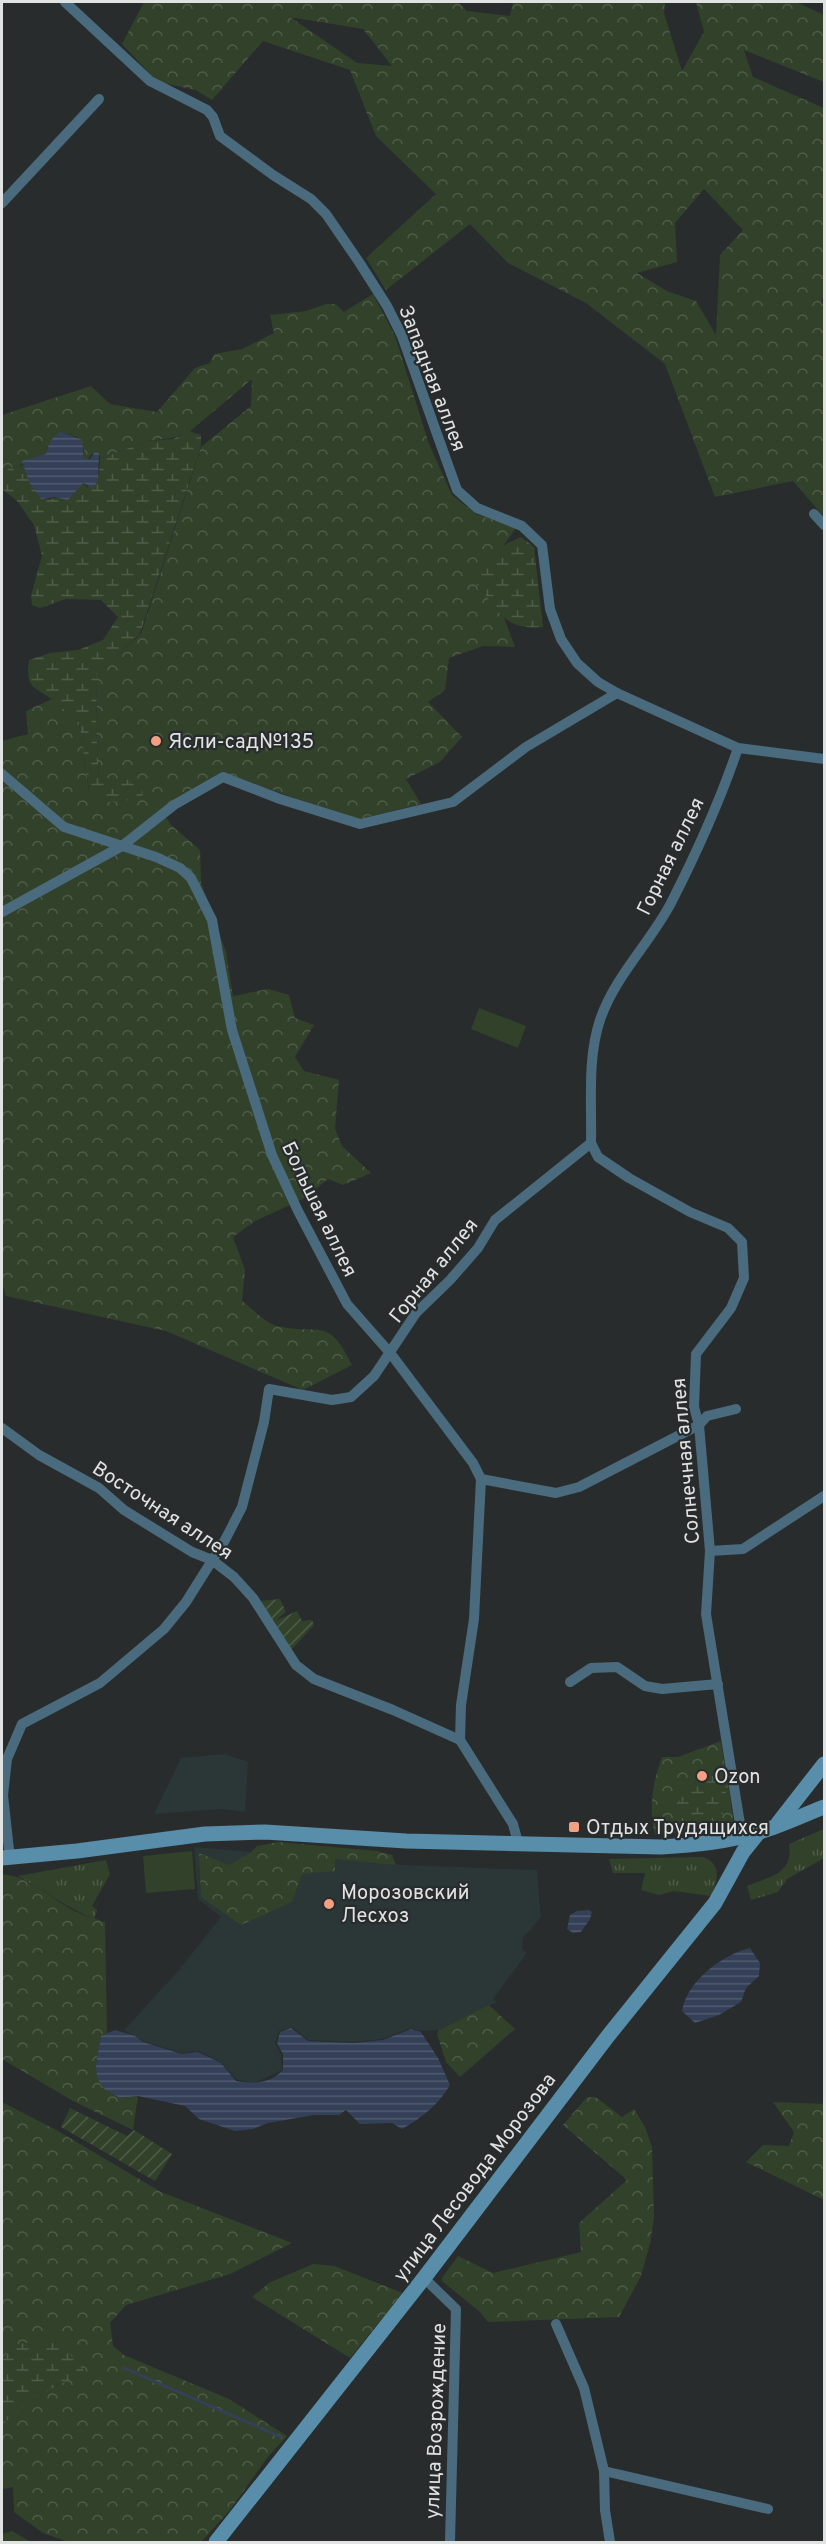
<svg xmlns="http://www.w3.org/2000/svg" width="826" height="2544" viewBox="0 0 826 2544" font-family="Overpass,sans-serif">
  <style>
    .built { fill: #2b3637 }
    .grass { fill: url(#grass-tufts) }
    .forest { fill: url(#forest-crowns); fill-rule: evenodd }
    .wetland { fill: url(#wetland-marsh) }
    .garden { fill: url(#garden-furrows) }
    .pitch { fill: #32412a }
    .water { fill: url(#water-rules) }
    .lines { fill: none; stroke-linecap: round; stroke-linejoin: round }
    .stream { stroke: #344058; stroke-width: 3 }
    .street { stroke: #4a6b7d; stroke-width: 10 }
    .secondary { stroke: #598eaa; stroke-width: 15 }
    .poi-dot { fill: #f39f83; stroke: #292c2d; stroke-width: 2 }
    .labels { text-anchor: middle; stroke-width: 4.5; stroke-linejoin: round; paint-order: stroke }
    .street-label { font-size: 20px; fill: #e1e3e3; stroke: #292c2d }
    .poi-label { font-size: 20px; fill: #e1e3e3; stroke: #292c2d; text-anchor: start }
  </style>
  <defs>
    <pattern id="grass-tufts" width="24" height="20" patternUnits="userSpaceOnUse" patternTransform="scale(1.5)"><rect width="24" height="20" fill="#32412a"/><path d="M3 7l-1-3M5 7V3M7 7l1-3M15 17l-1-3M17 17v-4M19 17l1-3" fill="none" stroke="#4f5c49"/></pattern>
    <pattern id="forest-crowns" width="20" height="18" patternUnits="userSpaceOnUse" patternTransform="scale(1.5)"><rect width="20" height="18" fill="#32412a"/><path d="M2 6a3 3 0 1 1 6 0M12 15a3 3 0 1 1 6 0" fill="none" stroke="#4f5c49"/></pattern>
    <pattern id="wetland-marsh" width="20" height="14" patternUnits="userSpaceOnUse" patternTransform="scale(1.5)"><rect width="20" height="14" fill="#32412a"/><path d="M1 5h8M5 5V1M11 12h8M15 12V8" fill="none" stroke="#4f5c49"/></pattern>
    <pattern id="garden-furrows" width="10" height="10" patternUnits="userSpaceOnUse" patternTransform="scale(1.5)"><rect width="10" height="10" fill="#32412a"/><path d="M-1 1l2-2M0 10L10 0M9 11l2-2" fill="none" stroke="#4f5c49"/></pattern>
    <pattern id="water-rules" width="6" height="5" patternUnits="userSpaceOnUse" patternTransform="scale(1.5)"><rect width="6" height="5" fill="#344058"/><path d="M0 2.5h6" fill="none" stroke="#515b70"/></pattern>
  </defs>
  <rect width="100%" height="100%" fill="#292c2d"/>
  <g class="built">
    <path d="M225,1754l23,8 -3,50 -23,-3 -68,5 27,-56z"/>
    <path d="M194,1847l211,18 132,5 4,47 -18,21 -1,11 5,4 -34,46 4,3 -58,28 -18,1 -10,-3 -29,11 -28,3 -46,-2 -16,-13 -13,4 -4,12 6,11 1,16 -27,13 -18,-3 -15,-17 -23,-12 -17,2 -39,-12 -19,-11 55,-60 42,-53 -23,-18z"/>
  </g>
  <g class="grass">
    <path d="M824,1829v29l-37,21 -9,13 -27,8 -4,-14c22,-9 47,-12 42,-42z"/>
    <path d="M703,1857c19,7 15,23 8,39l-37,-5 -15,4 -18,-5 4,-17h-32l-4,-14z"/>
    <path d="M106,1860l4,14 -18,32 5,4 -3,9c-27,-11 -50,-29 -76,-43z"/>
  </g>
  <g class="forest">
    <path d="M144,2h314l9,9 43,5 3,-14h152l-1,11 18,58 22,-39 -8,-30h100l28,13v67l-80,-32 9,27 71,31v187l-3,7 3,4v211l-31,-36 -78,16 -50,-133 -79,-61 -78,-40 -38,-39 -84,66 -20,-32 70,-64 -60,-58 -26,-66 -87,-29 -51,59 -16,-10 -33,-7 -11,-7 -30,-32zM290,17l73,12 29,37 -35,-3zM704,189l39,41 -23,25 -4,80 -20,-34 -29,-10 -30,-18 40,-11 -2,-39z"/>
    <path d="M373,294l22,42 34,108 23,51 24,19 40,14 -40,56 27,31 12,32 -32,-1 -34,12 -4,32 -17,12 34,35 -22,25 -34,17 15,25 -65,16 -134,-48 -61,38 10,15 29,25 1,32 25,70 7,44 35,-7 21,6 6,23 19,7 -19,32 9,14 35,9 -4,49 7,17 29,27 -28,12 -15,-6 -25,20 -48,22 -22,16 12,33 -3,31c10,7 23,22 35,25 43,10 51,-11 75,39l-49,25 -137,-59 -160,-35 -4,-12v-543l26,-7 -2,-23 26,-12 27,23 10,69 10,-12 -3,-51 1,-55 44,-39 60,-187 50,-41 1,-27 -63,53 -17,6 -25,3 -47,18v-3l-8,-2 -5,6 -3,-1v-9l-7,-13 -15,-5 -15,16 -1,6c-14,9 -30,10 -44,20v-59l89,-29 19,18 47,8 38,-44 15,-5 4,-9 28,-5 32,-16 -4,-18 36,-4 20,-7h9l9,8z"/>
    <path d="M721,1741l13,81 -24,10 -55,2c-7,-25 -2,-53 7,-77h16z"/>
    <path d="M278,1842l99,9 15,4 4,10 -61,-6v12l-33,3 -10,28 -51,23 -40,-28 -2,-44 30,12 21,-12 7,-7z"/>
    <path d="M2,1874c27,3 44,20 67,34 11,7 24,10 36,14l2,111 -6,3 -5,28 24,34 18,-2 -5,34 -60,-29 -71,-42z"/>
    <path d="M489,2005l26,24 -55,48 -14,-15 -9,-28 2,-4z"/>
    <path d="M587,2097l10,1 25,19 12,-8 11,18 7,20 2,71 -4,26 -9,32 -22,41 -131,5 -9,-11 -37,-30v-3l16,-22 35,17 88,-21 -2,-29 48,-43 -64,-55z"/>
    <path d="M2,2102l56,29 103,61 131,51 -62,31 -104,31 -16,18 3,23 11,9 105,44 58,37 -20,22 -37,52 -29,32h-132l-26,-9 -29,-21 -1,-25 -11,2z"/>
    <path d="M773,2102l51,2v96l-78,-38 17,-17 26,1 5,-14z"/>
    <path d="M313,2264l21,2 69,27 -53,65 -98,-61 17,-14z"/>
    <path d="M12,2531l19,11h-29v-8z"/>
  </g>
  <g class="wetland">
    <path d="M189,431l12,4v11l-61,188 -43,40 -1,54 3,50 27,1 16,10 1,10 -34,3 -20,-11 -10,-69c-9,-7 -17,-15 -26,-22 -21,-15 -27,-11 -24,-40l21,-7 28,-3 25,-10 15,-23 -17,-17 -35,-1 -26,9 -8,-3 -1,-9 11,-40 -8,-31 -17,-24 -15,-12v-15l10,-7 13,-2 4,16 9,13 10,5 9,-1 26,-15 4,4 12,-12 1,-16 47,-18 26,-2z"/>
    <path d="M521,537l13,10 9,80c-43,4 -44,-20 -69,-45 14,-24 21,-34 47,-45z"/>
    <path d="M705,1771l15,1c11,13 4,35 1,50h-41l-5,-12 11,-22z"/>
    <path d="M57,2338l28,34 -54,27 -29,26v-67l12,-13z"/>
  </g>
  <g class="garden">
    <path d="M280,1599l6,13 -11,9 22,-10 5,10 10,-1 2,5 -23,25 -31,-49z"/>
    <path d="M70,2108l57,28 7,-6 38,24 -17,27 -94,-54z"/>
  </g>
  <g class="pitch">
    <path d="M479,1008l47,18 -8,22 -47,-19z"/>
    <path d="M192,1851l3,38 -49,4 -3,-37z"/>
  </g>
  <g class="water">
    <path d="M62,432l20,8 2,19h6l5,-7 4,1 -1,28 -5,7 -10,-5 -15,17 -14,-3 -13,2 -12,-17 -7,-21 24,-7c2,-10 7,-19 16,-22z"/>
    <path d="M589,1910l3,2 -2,7 -9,13 -8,1 -6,-4 3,-14 7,-4z"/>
    <path d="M750,1948l10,15 -1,13 -13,12 -5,14 -22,13 -24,8 -13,-12c5,-30 40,-56 68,-63z"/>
    <path d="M291,2028l17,13 46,2 29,-3 28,-11 10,3 17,26 12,27c-12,20 -27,32 -48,44l-10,-6 -32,1 -14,-14 -7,5h-25l-46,8 -15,6 -18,2 -36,-12 -14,-13 -47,-10 -18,2 -17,-10 -6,-11 -1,-13 5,-28 14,-6 20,6 8,6 39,12 16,-2 23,11 15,18c18,3 33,3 47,-11v-16l-6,-11 3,-11z"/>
  </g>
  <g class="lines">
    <path class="stream" d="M124,2368l157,69"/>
    <g class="street">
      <path d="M65,2l85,79 57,29 6,7 7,19 53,39 38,24 15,15 33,48 28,44 15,30 55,154 20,18 45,18 20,19 8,64 11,30 16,24 21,19 19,11 121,55 86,11"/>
      <path d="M2,203l97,-104"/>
      <path d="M814,514l10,11"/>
      <path d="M2,774l62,53 92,30 24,11 11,10 21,42 20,110 40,125 26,56 49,93 44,50 82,109 8,16 -7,140 -13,86 -1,35"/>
      <path d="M2,912l120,-66 52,-41 49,-28 57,22 80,25 93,-22 73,-55 91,-54"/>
      <path d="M591,1143l7,14 31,21 61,34 38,16 14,14 2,36 -13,30 -35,46 -2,53 5,18 11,126 -4,63 36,222"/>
      <path d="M2,1428l37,27 60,33 25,22 68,42 20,8 22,17 19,21 43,67 18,14 79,31 67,30 53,84 5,19"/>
      <path d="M481,1479l75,14 23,-6 120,-62 8,-9 29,-7"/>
      <path d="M710,1551l33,-2 81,-53"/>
      <path d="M570,1682l21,-14 26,-1 28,19 17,3 56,-5"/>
      <path d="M10,1859l-7,-64 4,-36 15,-35 78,-41 64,-54 22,-27 39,-62 17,-33 22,-85 5,-33 63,11 19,-3 23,-21 42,-63 34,-33 28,-32 17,-28 96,-77c1,-40 -4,-84 9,-123 15,-44 50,-77 71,-117 24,-47 50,-105 67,-155"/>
      <path d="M424,2278l32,31 -6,233"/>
      <path d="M556,2324l28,64 20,83 1,39 5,32"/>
      <path d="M604,2471l164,38"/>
    </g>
    <g class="secondary">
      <path d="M778,1823l46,-59"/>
      <path d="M2,1858l75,-7 128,-17 60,-2 141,9 255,6c33,-2 66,-5 98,-15 22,-6 44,-17 65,-25"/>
      <path d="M216,2542l208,-264 184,-242 107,-133 28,-51 16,-20"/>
    </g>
  </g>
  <g class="poi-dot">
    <circle cx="156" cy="741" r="6"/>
    <circle cx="702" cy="1776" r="6"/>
    <rect x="568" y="1821" width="12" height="12" rx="3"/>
    <circle cx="329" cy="1904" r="6"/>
  </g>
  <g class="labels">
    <g class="street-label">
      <text transform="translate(433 378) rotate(69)" y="7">Западная аллея</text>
      <text transform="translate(670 856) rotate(-64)" y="7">Горная аллея</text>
      <text transform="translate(320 1209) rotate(64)" y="7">Большая аллея</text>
      <text transform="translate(433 1270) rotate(-51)" y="7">Горная аллея</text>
      <text transform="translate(685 1461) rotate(-95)" y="7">Солнечная аллея</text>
      <text transform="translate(163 1510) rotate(33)" y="7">Восточная аллея</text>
      <text transform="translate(474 2177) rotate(-53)" y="7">улица Лесовода Морозова</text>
      <text transform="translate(435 2421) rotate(-88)" y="7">улица Возрождение</text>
    </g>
    <g class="poi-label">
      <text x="168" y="748">Ясли-сад№135</text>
      <text x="714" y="1783">Ozon</text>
      <text x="586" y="1834">Отдых Трудящихся</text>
      <text x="341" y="1899">Морозовский<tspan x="341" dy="23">Лесхоз</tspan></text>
    </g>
  </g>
  <rect width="826" height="2544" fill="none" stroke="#e1e3e3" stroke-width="6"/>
</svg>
